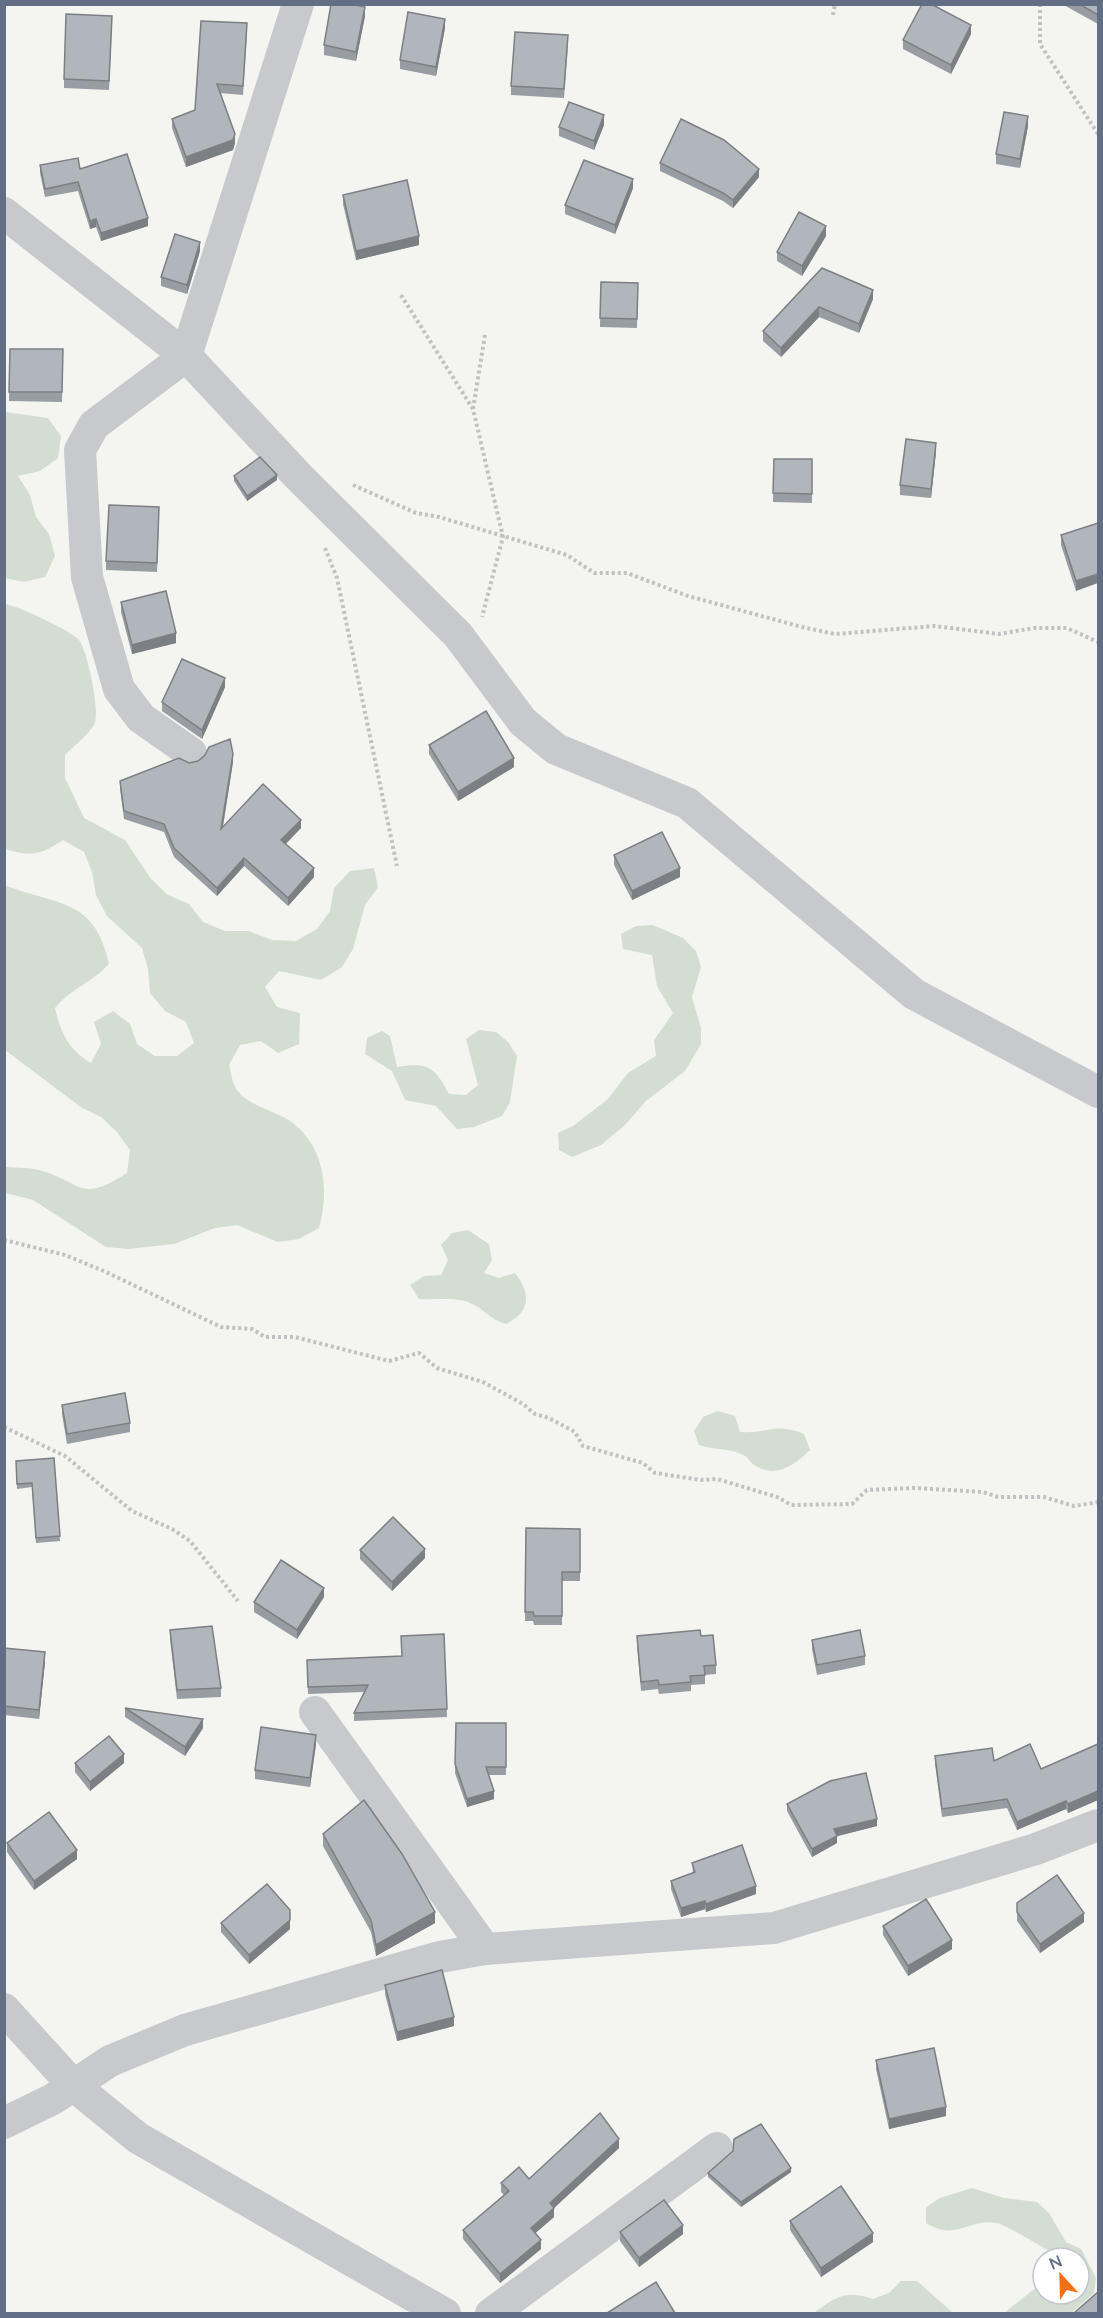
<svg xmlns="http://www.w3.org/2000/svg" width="1103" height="2318" viewBox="0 0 1103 2318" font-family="Lato,sans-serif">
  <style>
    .green { fill: #d3ddd1 }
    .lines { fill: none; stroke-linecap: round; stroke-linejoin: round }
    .path { stroke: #c0c1c3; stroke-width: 4; stroke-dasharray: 3 3; stroke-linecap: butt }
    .minor { stroke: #c7c9cd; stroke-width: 32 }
    .wall { fill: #989da3 }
    .shaded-wall { fill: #7c7f84 }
    .building { fill: #b1b6bd; stroke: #7c7f84; stroke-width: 1.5 }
  </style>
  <rect width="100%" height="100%" fill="#f4f5f0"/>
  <g class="green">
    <path d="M5,412l43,6 13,18 -3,22 -18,13 -22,5 12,19 6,22 13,17 6,22 -10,21 -21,5 -19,-4z"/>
    <path d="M5,604c11,1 67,27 74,36 8,10 22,73 15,85 -7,11 -20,21 -29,30v23l19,40 41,22 26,39 17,16 21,9 14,18 22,9h24l23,9 24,1 21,-12 13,-18 4,-23 16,-17 24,-3 4,19 -13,18 -12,44 -11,18 -21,13 -42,-9 -14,16 12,20 23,6 -1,31 -21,9 -17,-12 -21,4 -11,20c2,6 3,16 6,22 12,20 41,23 58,36 33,26 36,69 26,105l-20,11 -21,3 -41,-17 -22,3 -41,16 -46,5 -22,-2 -73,-47 -28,-7v-26c11,1 26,0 37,4 43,13 38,32 85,2l3,-23 -13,-18 -16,-15 -19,-9 -77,-58v-165c51,21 90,12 104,79 -19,20 -36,23 -54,44 6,26 14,42 36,55l10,-19 -7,-22 19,-11 17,13 7,20 18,12h22l17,-13 -8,-21 -21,-11 -15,-18 -2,-24 -6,-21 -35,-32 -11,-21 -4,-23 -8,-20 -21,-12c-22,15 -32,17 -58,9z"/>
    <path d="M653,925l30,13 13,13 5,16 -9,30 9,31v16l-16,27 -39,30 -21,24 -24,20 -29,12 -13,-7 -1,-17 15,-7 35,-27 20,-26 28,-17 -2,-16 19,-27 -16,-27 -5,-31 -29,-6 -2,-15 15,-8z"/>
    <path d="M479,1030l17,2 12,10 9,14 -7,46 -8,14 -28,11 -17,2 -21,-23 -31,-6 -13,-29 -27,-17 2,-16 15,-7 8,5 7,31c31,-5 38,0 52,27l17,1 12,-10 -12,-46z"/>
    <path d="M468,1230l21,14 3,16 -8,13 15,5 16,-5c16,21 16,38 -9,51 -19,-6 -22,-16 -38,-22 -14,-5 -34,-2 -49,-3l-9,-14 14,-9 17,-1 7,-15 -7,-15 11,-12z"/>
    <path d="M718,1411l17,5 5,16c28,2 34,-10 64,2l6,16c-14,14 -34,29 -54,16 -6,-3 -8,-10 -15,-12 -13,-6 -28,-4 -42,-9l-5,-14 9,-14z"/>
    <path d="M972,2188l32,10 33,4 12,11 17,29 15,7 15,29 -2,15 -23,20h-67l39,-31v12h36v-36h-25v-4c-6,-4 -52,-31 -57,-31 -28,-5 -41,19 -71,0v-16l14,-9z"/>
    <path d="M901,2281h16l36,32h-139c23,-17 31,-23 59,-14l16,-6z"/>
  </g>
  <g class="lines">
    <g class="path">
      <path d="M1040,4v40l58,90"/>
      <path d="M833,15l2,-11"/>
      <path d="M401,295l72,114 30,128 -21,80"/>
      <path d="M473,409l12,-74"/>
      <path d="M353,485l63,28 23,4 128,38 27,18h33l61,23 114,31 33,7 100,-8 64,8 35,-6h33l31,14"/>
      <path d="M325,548l12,30 60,288"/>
      <path d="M4,1240l61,15 41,17 115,55 31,2 13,8h30l94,24 30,-8 18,15 46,14 40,22 12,10 14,4 26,14 8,14 60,17 12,10 46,7 16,-1 60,18 14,8 61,-1 15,-14 48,-2 68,4 15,5h46l30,9 24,-4"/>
      <path d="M4,1427l61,29 67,55 40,18 18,12 48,60"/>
    </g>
    <g class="minor">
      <path d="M4,213l182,143 113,121 159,158 65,87 33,27 131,54 227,191 184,98"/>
      <path d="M191,753l-50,-35 -22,-29 -32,-112 -7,-127 14,-25 92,-69 112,-352"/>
      <path d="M315,1712l170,237"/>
      <path d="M4,2009l69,76 65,53 307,176"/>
      <path d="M4,2123l49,-24 57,-38 75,-31 255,-73 45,-8 289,-21 262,-79 62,-24"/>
      <path d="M491,2314l226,-166"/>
    </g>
  </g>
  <g class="wall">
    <path d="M1062,4h36v20z"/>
    <path d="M365,16l-9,45 -32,-6v-10z"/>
    <path d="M112,25l-3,65 -45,-2v-9z"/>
    <path d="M445,28l-9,48 -36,-7v-9z"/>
    <path d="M247,33l-4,62 -23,-2 15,50 -2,7 -47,17 -14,-39v-9l23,-9z"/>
    <path d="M971,34l-20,40 -48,-25v-9z"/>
    <path d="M568,44l-4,54 -53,-3v-9z"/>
    <path d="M604,125l-10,25 -35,-14v-9z"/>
    <path d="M1028,126l-8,42 -24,-4v-10z"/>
    <path d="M660,163l99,14 -26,31 -10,-7 -63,-30z"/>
    <path d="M40,165l40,4 68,57 -47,15 -5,-14 -6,2 -12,-38 -33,6 -5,-24z"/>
    <path d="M633,188l-18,46 -50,-20v-9z"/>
    <path d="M343,195l76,50 -63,15 -13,-56z"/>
    <path d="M826,236l-24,40 -25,-15v-9z"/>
    <path d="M200,251l-13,43 -26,-8v-9z"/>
    <path d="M822,268l51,31 -14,34 -40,-16 -38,40 -18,-16v-10z"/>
    <path d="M601,282l37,1 -1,45 -37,-1z"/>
    <path d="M10,349h53l-1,53 -53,-1z"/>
    <path d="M936,452l-5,46 -31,-3v-10z"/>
    <path d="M774,459h38v44l-39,-1z"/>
    <path d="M234,476l43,4 -30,21 -13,-20z"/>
    <path d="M159,517l-2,55 -51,-2v-9z"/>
    <path d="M1098,523l-22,68 -15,-46v-10z"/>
    <path d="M121,602l55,41 -44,11 -11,-42z"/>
    <path d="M225,687l-23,52 -40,-28v-9z"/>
    <path d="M429,745l85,22 -56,34 -29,-47z"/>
    <path d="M233,762l-10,65 78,1 -15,16 28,33 -26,29 -44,-40 -27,30 -43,-39 -10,-25 -40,-13 -4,-30v-8l69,-18z"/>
    <path d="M614,855l66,22 -48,23 -18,-35z"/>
    <path d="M62,1405l68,18v9l-63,12 -5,-30z"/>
    <path d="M54,1458l6,83 -24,2 -4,-56 -15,2 -1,-28z"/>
    <path d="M526,1528l54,1v52h-18v44h-28l-1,-4h-8z"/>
    <path d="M360,1550l65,8 -33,33 -32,-32z"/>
    <path d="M324,1597l-27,42 -43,-27v-10z"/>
    <path d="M170,1630l51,58v9l-44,2 -7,-60z"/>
    <path d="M444,1634l3,83 -93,4v-8l10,-21 -56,2 -1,-34 94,-4z"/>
    <path d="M637,1636h64l15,29v9l-11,1v9l-14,1v6l-32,3 -1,-5 -17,2 -4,-45z"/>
    <path d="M812,1640l53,16v9l-48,10 -5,-26z"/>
    <path d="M4,1648l41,14 -6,57 -35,-4z"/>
    <path d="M125,1708l78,20 -18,28 -60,-39z"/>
    <path d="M456,1723h50v52h-18l6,24 -27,8 -12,-34z"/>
    <path d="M316,1744l-6,43 -55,-8v-9z"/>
    <path d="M1098,1744v56l-30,13 -2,-4 -49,21 -10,-22 -65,9 -7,-53v-8l59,5 47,8z"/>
    <path d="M75,1763h49l-34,28 -15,-19z"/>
    <path d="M787,1804l90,22 -40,10v7l-25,14 -25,-46z"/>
    <path d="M323,1834l112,89 -59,33 -5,-24 -48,-86z"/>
    <path d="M7,1843l70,16 -43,31 -27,-38z"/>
    <path d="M692,1863l64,31 -50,18 -1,-3 -24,8 -10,-28v-8l22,-8z"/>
    <path d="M1017,1903l67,19 -44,31 -23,-32z"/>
    <path d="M221,1923l69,6 -41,35 -28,-32z"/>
    <path d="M883,1926l69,23 -44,27 -25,-41z"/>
    <path d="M385,1985l69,41 -57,15 -12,-47z"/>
    <path d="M876,2060l70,56 -57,13 -13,-60z"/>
    <path d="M619,2148l-65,60v9l-19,16 6,16 -41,34 -37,-44v-9l41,-35 -3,-3v-9l28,-4z"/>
    <path d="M791,2172l-50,35 -33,-30v-4z"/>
    <path d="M790,2221l83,21 -52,35 -31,-47z"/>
    <path d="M620,2232l63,2 -44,33 -19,-26z"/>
  </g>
  <g class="shaded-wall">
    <path d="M365,7v9l-9,45v-9z"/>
    <path d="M445,19v9l-9,48v-9z"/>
    <path d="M971,25v9l-20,40v-9z"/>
    <path d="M604,115v10l-10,25v-9z"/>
    <path d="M1028,116v10l-8,42v-9z"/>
    <path d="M235,134v9l-2,7 -47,17v-10z"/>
    <path d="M759,169v8l-26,31v-8z"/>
    <path d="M633,179v9l-18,46v-9z"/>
    <path d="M148,218v8l-47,15v-8z"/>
    <path d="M96,219v8l-6,2v-8z"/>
    <path d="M826,226v10l-24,40v-10z"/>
    <path d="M419,236v9l-63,15v-9z"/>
    <path d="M200,242v9l-13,43v-9z"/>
    <path d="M873,290v9l-14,34v-9z"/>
    <path d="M819,307v10l-38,40v-9z"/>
    <path d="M936,443v9l-5,46v-9z"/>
    <path d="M277,475v5l-30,21v-5z"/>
    <path d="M1098,574v9l-22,8v-10z"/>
    <path d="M176,633v10l-44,11v-9z"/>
    <path d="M225,678v9l-23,52v-9z"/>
    <path d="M233,754v8l-12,75v-8z"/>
    <path d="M514,758v9l-56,34v-9z"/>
    <path d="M301,820v8l-20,20v-8z"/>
    <path d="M244,858v8l-27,30v-8z"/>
    <path d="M314,868v9l-26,29v-8z"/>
    <path d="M680,868v9l-48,23v-9z"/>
    <path d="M425,1549v9l-33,33v-9z"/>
    <path d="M324,1588v9l-27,42v-9z"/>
    <path d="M45,1652v10l-6,57v-9z"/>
    <path d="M203,1719v9l-18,28v-9z"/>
    <path d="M316,1735v9l-6,43v-9z"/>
    <path d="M124,1754v9l-34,28v-9z"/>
    <path d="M494,1791v8l-27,8v-8z"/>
    <path d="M1098,1791v9l-30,13v-9z"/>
    <path d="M1066,1801v8l-49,21v-8z"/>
    <path d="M877,1819v7l-43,11v-8z"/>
    <path d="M837,1836v7l-25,14v-8z"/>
    <path d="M77,1850v9l-43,31v-9z"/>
    <path d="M756,1886v8l-50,18v-8z"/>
    <path d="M705,1901v8l-24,8v-9z"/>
    <path d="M435,1912v11l-59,33v-11z"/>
    <path d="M1084,1913v9l-44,31v-9z"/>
    <path d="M290,1920v9l-41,35v-9z"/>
    <path d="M952,1940v9l-44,27v-10z"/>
    <path d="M454,2017v9l-57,15v-9z"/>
    <path d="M946,2107v9l-57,13v-10z"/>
    <path d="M619,2139v9l-65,60v9l-23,20v-9l19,-25z"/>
    <path d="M791,2168v4l-50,35v-5z"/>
    <path d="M683,2225v9l-44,33v-9z"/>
    <path d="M873,2233v9l-52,35v-9z"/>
    <path d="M541,2240v9l-41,34v-9z"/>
  </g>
  <g class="building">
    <path d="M331,4h20l14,3 -9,45 -32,-7z"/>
    <path d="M922,4h9l40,21 -20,40 -48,-25z"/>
    <path d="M1079,4h19v11z"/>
    <path d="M408,12l37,7 -9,48 -36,-7z"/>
    <path d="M66,14l46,2 -3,65 -45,-2z"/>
    <path d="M201,21l46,2 -4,63 -26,-2 18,50 -2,6 -47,17 -14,-38 23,-9z"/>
    <path d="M515,32l53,3 -4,54 -53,-3z"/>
    <path d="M569,102l35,13 -10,26 -35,-14z"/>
    <path d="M1004,112l24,4 -8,43 -24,-5z"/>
    <path d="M681,119l43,21 35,29 -26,31 -10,-7 -63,-30z"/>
    <path d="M127,154l21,64 -47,15 -5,-14 -6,2 -12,-39 -33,7 -5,-24 38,-7 2,11z"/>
    <path d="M584,160l49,19 -18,46 -50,-20z"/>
    <path d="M407,180l12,56 -63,15 -13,-56z"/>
    <path d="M799,212l27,14 -24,40 -25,-14z"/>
    <path d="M175,234l25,8 -13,43 -26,-8z"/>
    <path d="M822,268l51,22 -14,34 -40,-17 -38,41 -18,-17z"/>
    <path d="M601,282l37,1 -1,36 -37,-1z"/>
    <path d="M10,349h53l-1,43h-53z"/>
    <path d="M906,439l30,4 -5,46 -31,-4z"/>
    <path d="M260,457l17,18 -30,21 -13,-20z"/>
    <path d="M774,459h38v35l-39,-1z"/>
    <path d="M109,505l50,2 -2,56 -51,-2z"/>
    <path d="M1098,523v51l-22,7 -15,-46z"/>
    <path d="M166,591l10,42 -44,12 -11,-43z"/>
    <path d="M182,659l43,19 -23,52 -40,-28z"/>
    <path d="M486,711l28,47 -56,34 -29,-47z"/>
    <path d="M230,739l3,15 -12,75 42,-45 38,36 -20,20 33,28 -26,30 -44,-40 -27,30 -43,-40 -10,-24 -40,-13 -4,-30 59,-23 10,5 9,-2 7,-6 4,-8z"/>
    <path d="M662,832l18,36 -48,23 -18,-36z"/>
    <path d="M125,1393l5,30 -63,11 -5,-29z"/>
    <path d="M54,1458l6,78 -24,2 -4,-55 -15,1 -1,-23z"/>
    <path d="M393,1517l32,32 -33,33 -32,-32z"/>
    <path d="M526,1528l54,1v43h-18v44h-28l-1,-4h-8z"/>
    <path d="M281,1560l43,28 -27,42 -43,-28z"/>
    <path d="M212,1626l9,62 -44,2 -7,-60z"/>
    <path d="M700,1630l1,6 12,-1 3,30 -12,1 1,9 -15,1 1,6 -32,3 -1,-5 -17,2 -4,-46z"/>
    <path d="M860,1630l5,26 -48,9 -5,-25z"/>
    <path d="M444,1634l3,75 -93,4 14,-28 -60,2 -1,-27 95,-4 -1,-20z"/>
    <path d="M4,1648l41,4 -6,58 -35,-4z"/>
    <path d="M125,1708l78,11 -18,28z"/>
    <path d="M456,1723h50v44h-20l8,24 -27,8 -12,-35z"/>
    <path d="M261,1727l55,8 -6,43 -55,-8z"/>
    <path d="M109,1736l15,18 -34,28 -15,-19z"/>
    <path d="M1030,1744l11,25 57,-25v47l-30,13 -2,-3 -49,21 -10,-23 -65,10 -7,-53 57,-8 2,13z"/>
    <path d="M866,1773l11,46 -43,10 3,7 -25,13 -25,-45 43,-23z"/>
    <path d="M364,1800l38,54 33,58 -59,33 -5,-25 -48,-86z"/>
    <path d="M49,1812l28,38 -43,31 -27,-38z"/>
    <path d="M742,1845l14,41 -50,18 -1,-3 -24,7 -10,-27 24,-9 -3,-9z"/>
    <path d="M1057,1875l27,38 -44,31 -23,-32v-9z"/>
    <path d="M267,1884l23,26v10l-41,35 -28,-32z"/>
    <path d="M926,1899l26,41 -44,26 -25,-40z"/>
    <path d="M442,1970l12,47 -57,15 -12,-47z"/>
    <path d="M934,2048l12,59 -57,12 -13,-59z"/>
    <path d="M600,2113l19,26 -69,64 4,5 -23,20 10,12 -41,34 -37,-44 46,-39 -8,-8 18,-16 10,12z"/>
    <path d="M761,2124l30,44 -50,34 -33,-29 25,-22 1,-12z"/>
    <path d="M841,2186l32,47 -52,35 -31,-47z"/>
    <path d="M664,2200l19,25 -44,33 -19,-26z"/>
    <path d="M656,2282l19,31h-68z"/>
    <path d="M1098,2292v21h-24z"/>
  </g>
  <rect width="1103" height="2318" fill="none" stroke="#616e84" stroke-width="12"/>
  <g transform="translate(1061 2276) rotate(338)"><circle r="28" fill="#ffffff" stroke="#c0c5ce" stroke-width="1.5"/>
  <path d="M0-4.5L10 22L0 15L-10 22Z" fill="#f26f13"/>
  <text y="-9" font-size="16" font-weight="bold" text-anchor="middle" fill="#616e84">N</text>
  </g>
</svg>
